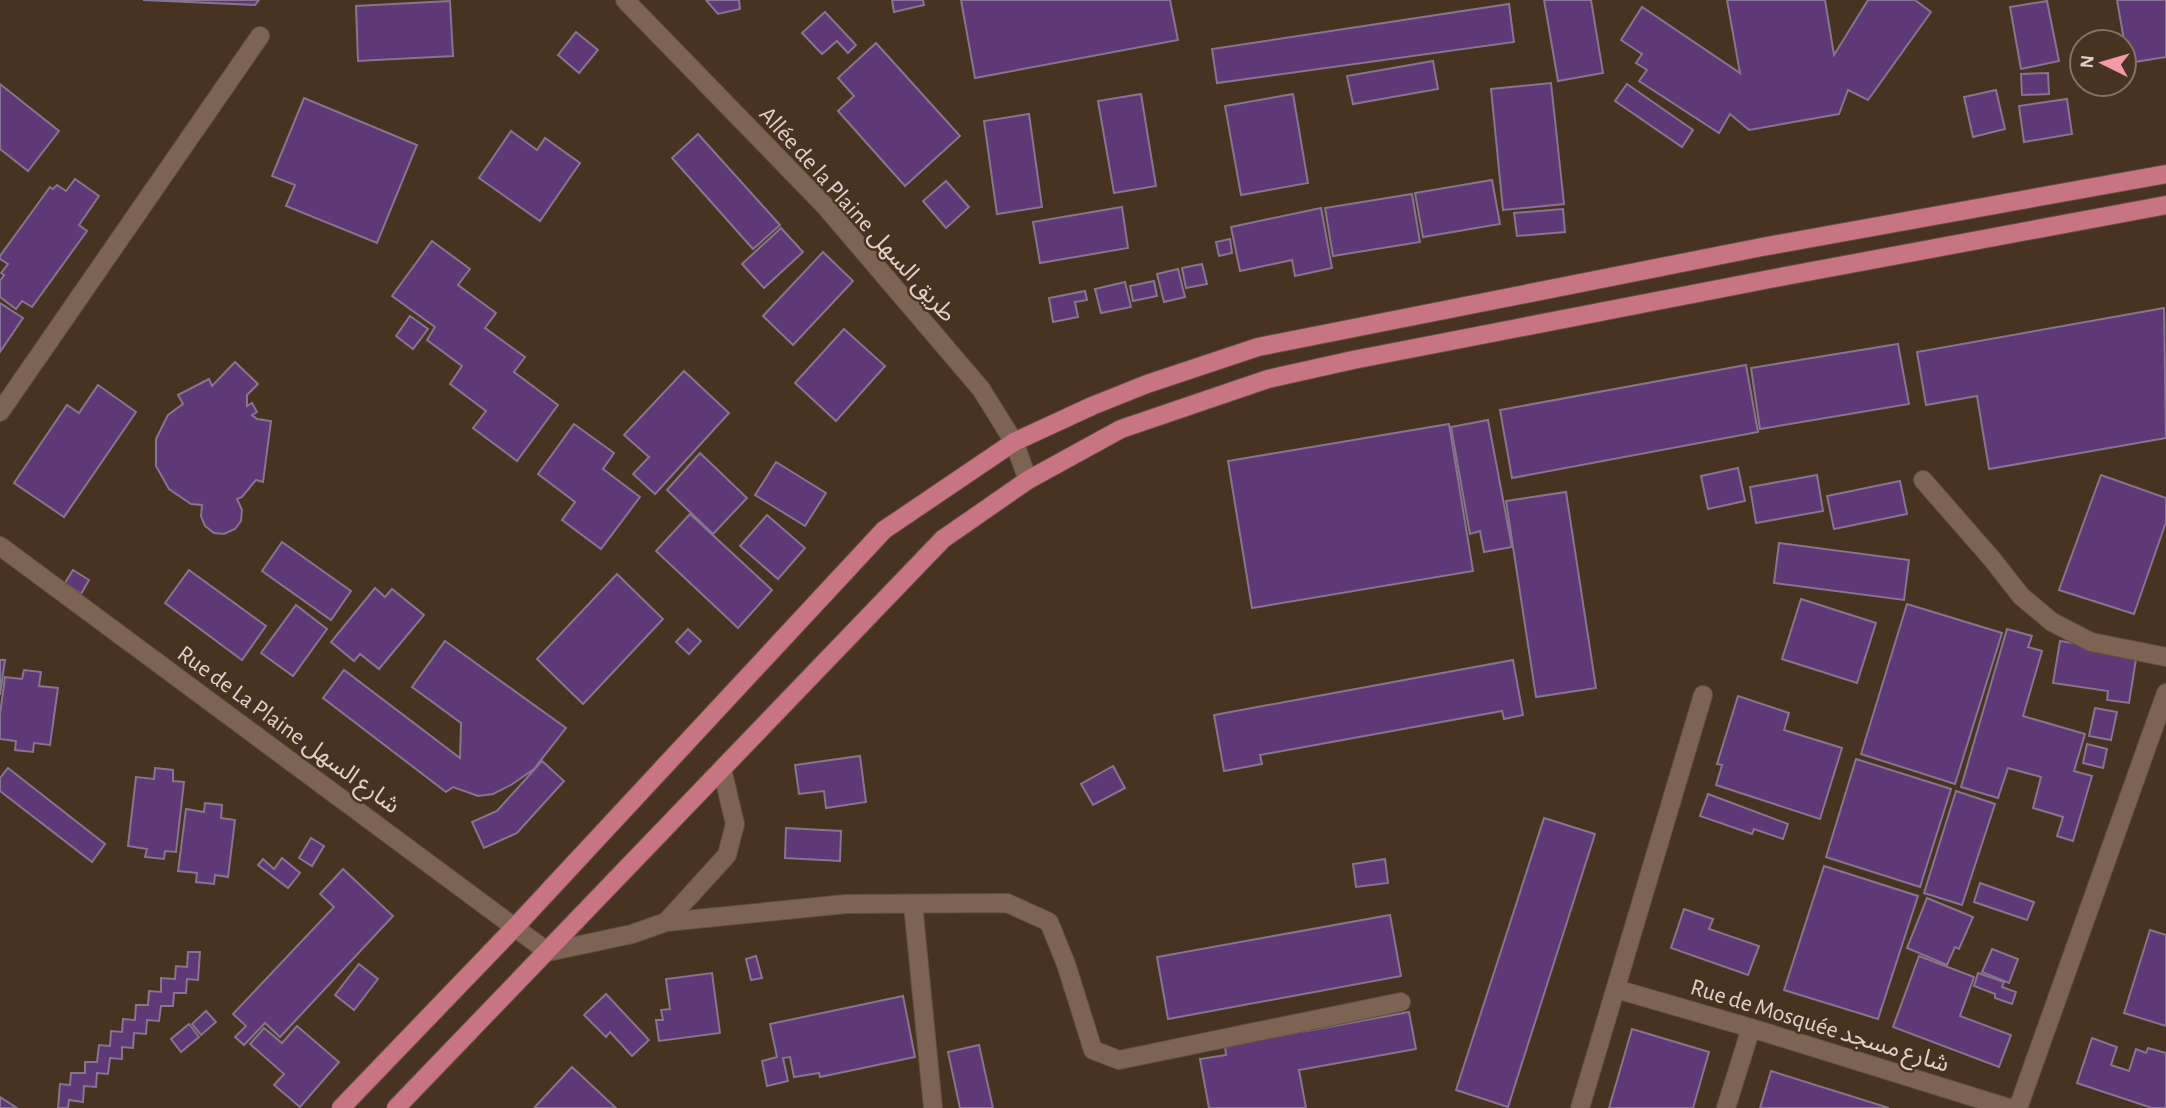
<svg xmlns="http://www.w3.org/2000/svg" width="2166" height="1108" viewBox="0 0 2166 1108" font-family="'Alegreya Sans','Noto Sans Arabic',sans-serif">
  <style>
    .building { fill: #5f3975; stroke: #85758f; stroke-width: 2 }
    .lines { fill: none; stroke-linecap: round; stroke-linejoin: round }
    .minor-casing { stroke: #635042; stroke-width: 20 }
    .major-casing { stroke: #635042; stroke-width: 20 }
    .minor { stroke: #7d6452; stroke-width: 18 }
    .major { stroke: #c97482; stroke-width: 18 }
    .labels { text-anchor: middle; stroke-width: 5; stroke-linejoin: round; paint-order: stroke }
    .street-label { font-size: 24px; fill: #e0d1c8; stroke: #483221 }
  </style>
  <rect width="100%" height="100%" fill="#483221"/>
  <g class="building">
    <path d="M143,0h116l-4,5z"/>
    <path d="M706,0h33l1,9 -22,5z"/>
    <path d="M892,0h31l1,5 -30,7z"/>
    <path d="M961,0h209l8,40 -203,38z"/>
    <path d="M1544,0h47l12,73 -45,8z"/>
    <path d="M1727,0h98l9,55 34,-55h47l16,12 -63,88 -20,-10 -9,24 -90,16 -19,-16 -11,19 -80,-52 8,-11 -11,-7 6,-9 -21,-14 21,-33 98,66z"/>
    <path d="M2117,0h49v57l-38,6z"/>
    <path d="M450,1l3,55 -95,5 -2,-55z"/>
    <path d="M2047,1l12,60 -38,8 -11,-62z"/>
    <path d="M1509,4l5,38 -297,41 -5,-34z"/>
    <path d="M825,12l31,33 -8,8 -11,-12 -15,13 -20,-21z"/>
    <path d="M576,32l22,18 -19,23 -21,-18z"/>
    <path d="M876,43l84,93 -55,50 -67,-75 16,-15 -16,-18z"/>
    <path d="M1433,61l5,28 -85,15 -6,-28z"/>
    <path d="M2048,73l1,21 -27,1 -1,-21z"/>
    <path d="M1551,83l13,121 -61,6 -12,-121z"/>
    <path d="M0,84l59,47 -31,40 -28,-22z"/>
    <path d="M1627,84l66,46 -11,17 -67,-46z"/>
    <path d="M1996,90l9,39 -32,8 -9,-40z"/>
    <path d="M1141,94l15,92 -42,7 -16,-92z"/>
    <path d="M1293,94l15,89 -67,12 -16,-89z"/>
    <path d="M304,98l113,47 -40,98 -91,-37 9,-21 -23,-9z"/>
    <path d="M2067,99l5,35 -48,8 -5,-36z"/>
    <path d="M1029,114l13,93 -45,7 -13,-93z"/>
    <path d="M511,131l26,19 8,-12 35,25 -40,58 -61,-43z"/>
    <path d="M698,134l82,91 -27,24 -81,-91z"/>
    <path d="M75,179l24,17 -20,29 8,6 -55,76 -10,-6 -6,8 -16,-12v-16l4,-6 -3,-2 7,-9 -8,-5v-3l50,-69 3,2 4,-4 9,6z"/>
    <path d="M1492,180l8,44 -77,13 -8,-44z"/>
    <path d="M946,181l23,26 -23,21 -23,-27z"/>
    <path d="M1412,194l8,48 -87,14 -8,-48z"/>
    <path d="M1122,207l6,41 -88,15 -7,-41z"/>
    <path d="M1321,208l11,60 -37,8 -3,-16 -52,11 -9,-44z"/>
    <path d="M1563,209l2,23 -48,4 -3,-23z"/>
    <path d="M781,228l22,24 -39,36 -22,-24z"/>
    <path d="M1230,239l2,14 -13,3 -3,-14z"/>
    <path d="M432,241l38,28 -12,16 38,28 -11,15 40,29 -11,15 44,33 -41,56 -44,-33 13,-17 -36,-27 12,-18 -35,-26 8,-13 -43,-31z"/>
    <path d="M823,252l30,29 -60,64 -30,-29z"/>
    <path d="M1202,264l5,20 -21,4 -4,-20z"/>
    <path d="M1178,269l7,28 -21,5 -7,-28z"/>
    <path d="M1154,281l3,15 -24,5 -3,-15z"/>
    <path d="M1125,282l6,25 -30,6 -6,-24z"/>
    <path d="M1085,291l2,9 -12,2 3,15 -25,5 -4,-24z"/>
    <path d="M0,303l23,15 -23,34z"/>
    <path d="M2164,308l2,130 -177,31 -12,-73 -51,9 -9,-53z"/>
    <path d="M410,316l18,13 -15,20 -17,-13z"/>
    <path d="M844,329l41,37 -49,55 -41,-38z"/>
    <path d="M1898,344l11,60 -149,25 -9,-61z"/>
    <path d="M235,362l23,22 -11,11v11l5,-3 5,9 -5,3 5,4 14,2 -8,61 -7,-2 -14,17 -5,2 5,11 -1,11 -6,8 -11,5 -10,-1 -9,-7 -4,-10 1,-11 -11,-1 -22,-15 -13,-23v-27l12,-24 15,-11 -5,-9 31,-16 3,7z"/>
    <path d="M1746,365l12,67 -246,46 -12,-68z"/>
    <path d="M684,371l45,42 -74,81 -22,-20 16,-17 -25,-22z"/>
    <path d="M98,385l38,27 -72,105 -50,-34 53,-78 12,8z"/>
    <path d="M1488,420l24,127 -28,5 -4,-21 -10,3 -19,-107z"/>
    <path d="M574,424l40,29 -11,16 37,28 -39,52 -39,-29 13,-18 -37,-28z"/>
    <path d="M1449,424l24,147 -221,37 -24,-147z"/>
    <path d="M700,453l47,45 -34,36 -46,-44z"/>
    <path d="M776,462l50,31 -21,33 -50,-31z"/>
    <path d="M1738,468l7,33 -37,8 -7,-33z"/>
    <path d="M1817,475l6,36 -67,12 -6,-36z"/>
    <path d="M2101,475l65,23v24l-32,92 -75,-24z"/>
    <path d="M1900,481l7,33 -73,15 -7,-33z"/>
    <path d="M1566,492l30,196 -60,9 -30,-196z"/>
    <path d="M690,514l82,76 -34,38 -82,-77z"/>
    <path d="M767,515l38,33 -27,31 -38,-33z"/>
    <path d="M282,542l69,49 -20,29 -69,-49z"/>
    <path d="M1779,543l130,17 -5,40 -130,-17z"/>
    <path d="M73,570l16,10 -8,14 -16,-11z"/>
    <path d="M189,570l77,56 -24,34 -77,-57z"/>
    <path d="M617,574l46,45 -80,85 -46,-45z"/>
    <path d="M375,588l10,9 7,-8 32,26 -45,54 -19,-15 -6,7 -23,-19z"/>
    <path d="M1801,599l75,24 -19,60 -75,-24z"/>
    <path d="M1907,604l95,29 -47,151 -94,-30z"/>
    <path d="M296,605l31,24 -34,47 -32,-23z"/>
    <path d="M688,629l13,12 -12,13 -13,-12z"/>
    <path d="M2007,629l25,7 -4,11 14,4 -19,65 62,18 -11,37 18,5 -19,65 -16,-5 6,-19 -30,-9 8,-31 -33,-9 -10,30 -37,-11z"/>
    <path d="M445,641l121,87 -32,41 -23,16 -18,9 -15,2 -25,-9 -7,5 -123,-94 21,-28 116,88 1,-35 -49,-36z"/>
    <path d="M2060,641l77,12 -8,50 -22,-3 1,-9 -55,-8z"/>
    <path d="M0,660h5l-5,35z"/>
    <path d="M1513,660l10,55 -19,4 -2,-8 -242,44 2,9 -38,7 -10,-56z"/>
    <path d="M24,670l17,2 -2,14 19,2 -8,57 -16,-2 -1,9 -18,-2 1,-9 -16,-2v-25l5,-37 17,2z"/>
    <path d="M1738,696l51,17 -5,17 58,18 -22,71 -104,-34 6,-20 -5,-1z"/>
    <path d="M2095,708l22,4 -6,28 -22,-4z"/>
    <path d="M2087,744l20,5 -4,19 -20,-5z"/>
    <path d="M860,756l6,46 -40,6 -2,-17 -25,3 -4,-29z"/>
    <path d="M1856,759l95,30 -31,98 -94,-30z"/>
    <path d="M542,761l22,20 -47,52 -33,15 -12,-26 25,-11z"/>
    <path d="M1113,766l12,22 -32,17 -12,-21z"/>
    <path d="M8,768l97,76 -13,18 -92,-71v-13z"/>
    <path d="M155,768l18,2v11l11,1 -8,70 -11,-1 -1,8 -19,-2 2,-8 -19,-3 8,-69 18,2z"/>
    <path d="M1956,791l39,13 -33,101 -38,-12z"/>
    <path d="M1708,794l80,30 -5,15 -29,-10 -2,5 -52,-18z"/>
    <path d="M205,803l17,2 -1,13 14,2 -7,57 -13,-2 -1,9 -18,-2 1,-9 -19,-2 8,-62 18,3z"/>
    <path d="M1544,818l51,16 -87,273 -52,-17z"/>
    <path d="M786,828l55,3 -1,30 -55,-3z"/>
    <path d="M311,838l13,8 -12,20 -13,-8z"/>
    <path d="M282,858l18,15 -12,15 -30,-23 5,-6 11,10z"/>
    <path d="M1385,859l3,24 -32,4 -3,-23z"/>
    <path d="M1824,866l94,30 -40,123 -94,-29z"/>
    <path d="M343,869l50,47 -113,121 -15,-14 -21,22 -9,-8 11,-11 -13,-12 101,-107 -14,-13z"/>
    <path d="M1980,883l54,19 -7,18 -53,-18z"/>
    <path d="M1927,898l46,19 -14,32 -4,-2 -8,18 -40,-17z"/>
    <path d="M1684,909l29,10 -4,10 50,17 -11,29 -77,-27z"/>
    <path d="M1390,915l11,61 -233,43 -11,-62z"/>
    <path d="M2150,930l16,5v91l-42,-13z"/>
    <path d="M1992,949l26,10 -9,24 -27,-11z"/>
    <path d="M188,952h12l-2,28 -11,-1 -1,14h-12l-1,13h-12l-2,15 -12,-1 -1,14 -12,-1 -1,15 -11,-1v12l-12,-1 -2,16 -11,-1 -1,14 -12,-1 -1,16 -14,-2 -1,8h-10l2,-24 10,1 1,-12h14v-11h12l2,-17 11,1 1,-15 11,1 1,-13 12,1 1,-15h12l1,-14 12,1v-14l14,1 1,-13 11,1z"/>
    <path d="M756,956l6,22 -11,2 -5,-21z"/>
    <path d="M1919,956l55,21 -14,39 51,19 -12,32 -106,-40z"/>
    <path d="M359,964l19,15 -24,31 -19,-15z"/>
    <path d="M712,973l8,60 -61,8 -3,-21h7l-2,-10 9,-1 -4,-30z"/>
    <path d="M1978,973l26,9 -2,5 14,5 -4,12 -17,-6v-4l-21,-8z"/>
    <path d="M606,994l43,46 -17,16 -22,-24 -4,5 -22,-22z"/>
    <path d="M903,996l12,61 -95,20 -1,-4 -25,4 -4,-20 -7,1 5,23 -21,5 -5,-25 15,-4 -7,-33z"/>
    <path d="M206,1011l10,11 -15,13 -9,-11z"/>
    <path d="M1409,1012l7,37 -117,21 7,38h-97l-9,-49 26,-4 -1,-9z"/>
    <path d="M189,1024l10,13 -18,15 -10,-13z"/>
    <path d="M297,1026l42,36 -39,45 -26,-22 10,-11 -34,-30 14,-16 18,15z"/>
    <path d="M1632,1029l77,23 -16,56h-84z"/>
    <path d="M2092,1038l25,9 -6,18 18,6 7,-22 10,4 2,-5 18,5v55h-14l-75,-25z"/>
    <path d="M979,1045l14,63h-33l-12,-56z"/>
    <path d="M572,1067l44,41h-82z"/>
    <path d="M1771,1071l118,37h-129z"/>
    <path d="M0,1097l17,11h-17z"/>
  </g>
  <g class="lines">
    <g class="minor-casing">
      <g id="minor">
        <path d="M625,0l200,206 156,183 33,53 14,38"/>
        <path d="M0,412l260,-376"/>
        <path d="M1923,480l69,79 29,37 31,26 39,20 75,15"/>
        <path d="M0,546l548,406 84,-18 34,-12 61,-67 8,-31 -13,-55"/>
        <path d="M913,904l20,204"/>
        <path d="M666,922l180,-18 161,-1 42,19 17,42 27,86 26,10 282,-58"/>
        <path d="M1616,989l135,39 258,80"/>
        <path d="M1580,1108l123,-413"/>
        <path d="M1726,1108l25,-80"/>
        <path d="M2018,1108l148,-415"/>
      </g>
    </g>
    <g class="major-casing">
      <g id="major">
        <path d="M341,1108l175,-182 368,-396 130,-88 78,-36 55,-22 111,-37 504,-100 404,-73"/>
        <path d="M396,1108l547,-569 85,-59 93,-51 147,-50 85,-19 422,-82 391,-73"/>
      </g>
    </g>
    <use href="#minor" class="minor"/>
    <use href="#major" class="major"/>
  </g>
  <g class="labels">
    <g class="street-label">
      <text transform="translate(858 214) rotate(48)" y="8">Allée de la Plaine طريق السهل</text>
      <text transform="translate(289 729) rotate(36)" y="8">Rue de La Plaine شارع السهل</text>
      <text transform="translate(1820 1025) rotate(17)" y="8">Rue de Mosquée شارع مسجد</text>
    </g>
  </g>
  <g transform="translate(2103 63) rotate(275)"><circle r="33" fill="#483221" stroke="#857264" stroke-width="2"/>
  <path d="M0-5L12 26L0 18L-12 26Z" fill="#f39aa8"/>
  <text y="-10" font-size="19" font-weight="bold" text-anchor="middle" fill="#e0d1c8">N</text>
  </g>
</svg>
